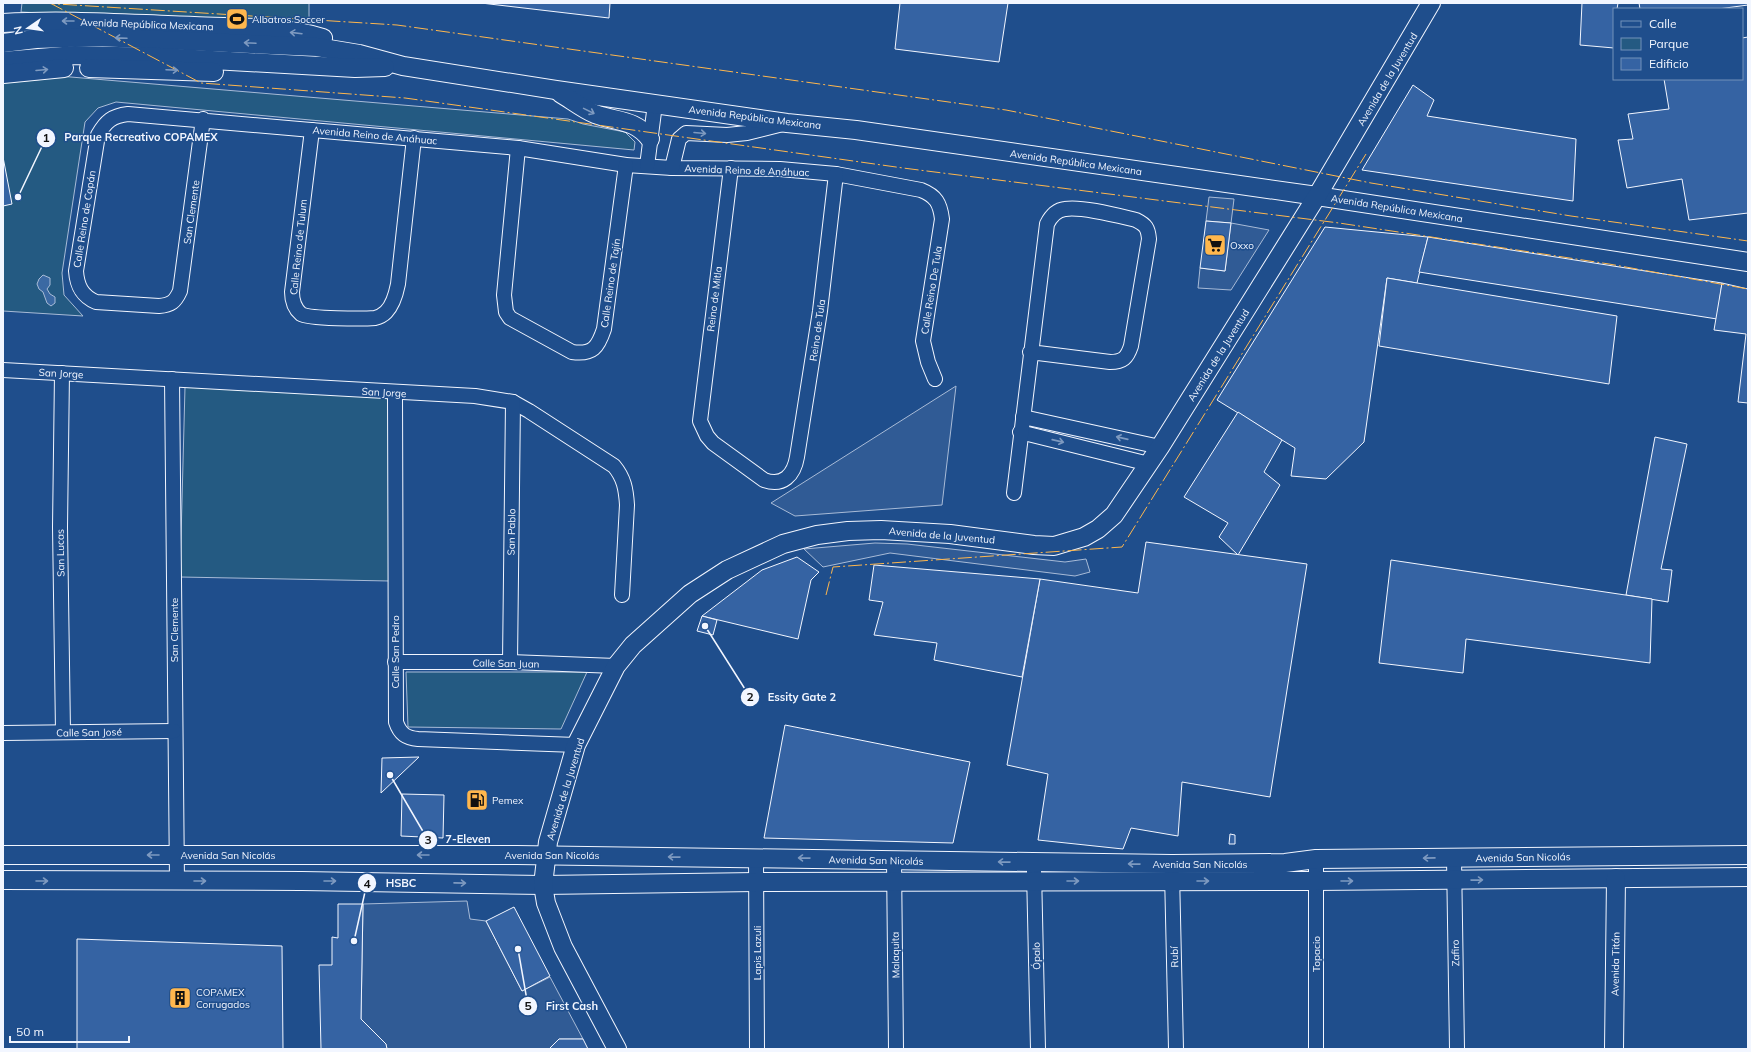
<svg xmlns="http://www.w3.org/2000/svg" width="1751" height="1052" viewBox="0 0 1751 1052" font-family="Mulish,sans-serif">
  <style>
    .green { fill: #245a82; stroke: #a8bbd7 }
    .parking { fill: #305b95; stroke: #a8bbd7 }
    .water { fill: #3b69a3; stroke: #a8bbd7 }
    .building { fill: #3563a3; stroke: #f2f6ff }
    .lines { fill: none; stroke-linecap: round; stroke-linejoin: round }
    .minor-casing { stroke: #f2f6ff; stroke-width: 16 }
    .tertiary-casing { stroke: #f2f6ff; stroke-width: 20 }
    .minor { stroke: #1f4e8c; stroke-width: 14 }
    .tertiary { stroke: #1f4e8c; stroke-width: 18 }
    .power { stroke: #ffb74d; stroke-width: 1; stroke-dasharray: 14 3 2 3; stroke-linecap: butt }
    .oneway { stroke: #7e9ac0 }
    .labels { text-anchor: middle; stroke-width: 3; stroke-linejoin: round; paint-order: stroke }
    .poi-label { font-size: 10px; fill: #f2f6ff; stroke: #1f4e8c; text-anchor: start }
    .street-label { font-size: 10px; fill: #f2f6ff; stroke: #1f4e8c }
    .leader { fill: none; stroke: #f2f6ff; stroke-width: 1.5 }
    .callout-dot { fill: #f2f6ff; stroke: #1f4e8c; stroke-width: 1.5 }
    .mark-label { font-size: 12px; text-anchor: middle; font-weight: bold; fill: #111 }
    .callout-label { font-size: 11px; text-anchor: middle; font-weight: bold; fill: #f2f6ff; stroke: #1f4e8c; stroke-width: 3; stroke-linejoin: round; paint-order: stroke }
  </style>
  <rect width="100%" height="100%" fill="#1f4e8c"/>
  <g class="green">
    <path d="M22,3h287v23l-288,-14z"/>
    <path d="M47,75l521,44 15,5 42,8 10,10 -1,8 -518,-48 -18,6 -13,14 -23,151 2,22 19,21 -80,-5v-228l43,-4z"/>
    <path d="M185,387l203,10 2,184 -210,-4z"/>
    <path d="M406,672h181l-26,57 -153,-2z"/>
  </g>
  <g class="parking">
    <path d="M1209,197l25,2 -3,24 38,7 -38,60 -33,-2 2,-20 25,3 6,-48 -25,-2z"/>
    <path d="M956,386l-14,119 -147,11 -24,-13z"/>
    <path d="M875,543l32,1 158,18 21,-3 4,13 -15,4 -185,-23 -67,14 -19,-18z"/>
    <path d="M467,901l3,18 16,2 36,70 28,-14 33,62h-24l-10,10h-162l-1,-5 -25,-25 2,-115z"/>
  </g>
  <path class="water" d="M43,275l7,3v7l-3,4 3,5 5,3v6l-4,3 -4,-3 -4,-11 -4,-3 -2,-5 2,-5z"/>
  <g class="building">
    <path d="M481,3h129l-1,15z"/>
    <path d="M900,3h108l-9,59 -104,-13z"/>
    <path d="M1582,3h36l-1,6h-3v39l-34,-3z"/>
    <path d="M1639,3h109v2l-30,4h-78z"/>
    <path d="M1748,37v176l-59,7 -7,-41 -55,9 -9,-48 15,-1 -5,-25 41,-5 -5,-30h78v-41z"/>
    <path d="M1413,85l21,15 -7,16 149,23 -3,62 -211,-31z"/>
    <path d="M3,157l9,47 -9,2z"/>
    <path d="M1206,221l25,2 -6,48 -25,-3z"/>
    <path d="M1325,227l103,10 -11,46 -30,-5 -23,164 -38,37 -35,-3 4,-28 -78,-48z"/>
    <path d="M1428,237l294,46 -5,36 -298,-47z"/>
    <path d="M1387,278l230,38 -8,68 -230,-38z"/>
    <path d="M1722,283l26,6v114l-10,-1 8,-68 -32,-4z"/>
    <path d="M1238,412l44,28 -18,32 16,13 -42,70 -19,-18 9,-14 -44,-26z"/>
    <path d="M1655,437l32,7 -26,125 11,1 -4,32 -42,-7z"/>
    <path d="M1146,542l161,22 -37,233 -88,-15 -4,54 -47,-8 -8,21 -85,-9 10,-66 -41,-9 33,-186 98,14z"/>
    <path d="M797,557l22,15 -8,8 -13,59 -96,-23 60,-46z"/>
    <path d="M1391,560l261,39 -2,64 -184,-24 -3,34 -84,-10z"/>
    <path d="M874,565l166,14 -18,98 -88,-17 3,-17 -63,-8 9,-33 -14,-2z"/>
    <path d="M702,616l15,4 -4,15 -16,-4z"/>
    <path d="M785,725l185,37 -17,81 -189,-5z"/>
    <path d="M419,757l-38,36 1,-35z"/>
    <path d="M402,794l42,1 -1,43 -42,-2z"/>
    <path d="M1230,834l5,1v9h-6z"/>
    <path d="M338,904h25l-2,115 25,25 1,5h-66l-2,-84h13v-28l6,1z"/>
    <path d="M514,907l36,69 -28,15 -36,-70z"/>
    <path d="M77,939l205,7 1,103h-206z"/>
    <path d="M559,1039h24l5,10h-39z"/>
  </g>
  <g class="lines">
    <g class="minor-casing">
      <g id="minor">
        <path d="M203,119l-23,172c-5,11 -9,14 -21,15l-63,-4c-14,-6 -19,-16 -20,-31l22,-136c8,-14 14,-19 30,-21l390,34 108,17 46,3 108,1 56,5 85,16c15,6 19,13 21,29l-19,122 5,21 7,17"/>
        <path d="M312,130l-20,162c0,9 2,16 9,22 8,5 63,5 74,4 4,-1 8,-3 11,-6 7,-7 10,-18 12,-28l16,-146"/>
        <path d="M518,148l-14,147 2,17 4,6 62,34c21,3 26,-5 32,-23l22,-164"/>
        <path d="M647,166l8,-62"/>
        <path d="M672,168l7,-29 7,-6 41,2 20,-2 36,-9"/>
        <path d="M731,168l-31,253 7,15 6,7 51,37c19,7 30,-5 33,-23l23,-146 16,-137"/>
        <path d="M3,370l472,26 38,6 16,9 85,55c10,12 12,23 13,39l-5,90"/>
        <path d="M62,373l-2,154 3,205"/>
        <path d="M172,379l5,502"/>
        <path d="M395,393l1,329c4,12 10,16 22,17l158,6"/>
        <path d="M1023,417l137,30"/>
        <path d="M1020,432l129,32"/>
        <path d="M1014,493l33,-269c4,-8 9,-14 18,-15 17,-3 54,7 71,11 10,5 12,8 13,19l-18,107c-4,12 -8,16 -21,16l-80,-10"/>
        <path d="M395,662h115l106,4"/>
        <path d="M510,662l3,-260"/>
        <path d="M3,733l171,-2"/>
        <path d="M756,857l1,192"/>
        <path d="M1454,858l3,191"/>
        <path d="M1316,859v190"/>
        <path d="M894,860l2,189"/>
        <path d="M1034,871l4,178"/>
        <path d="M1172,873l4,176"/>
      </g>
    </g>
    <g class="tertiary-casing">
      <g id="tertiary">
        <path d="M3,23c64,-4 127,1 191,3 41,2 90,0 129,12"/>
        <path d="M3,43l33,-4 61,-2 220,10 42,7 44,12 153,24 231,33 69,7 461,66 431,66"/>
        <path d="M3,61l72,-6 85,2 195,11 30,-1"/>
        <path d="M89,68l125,4"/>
        <path d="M3,74l61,-6"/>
        <path d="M560,93c12,7 23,16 35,21 22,8 40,5 55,25"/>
        <path d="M3,855h514l655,9 113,-1 31,-4 432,-4"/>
        <path d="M3,880l299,1 241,4 213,-3 560,-1 432,-4"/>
        <path d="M617,1049l-54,-102 -17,-44 -3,-18 5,-43 28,-97 40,-79 17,-21 57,-51 37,-24 56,-26 34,-9 31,-4 33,-1 69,4 84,11 20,1 30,-9 14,-8 16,-14 46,-68 157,-251 114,-193"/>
        <path d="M1614,1049l2,-171"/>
      </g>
    </g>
    <use href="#minor" class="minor"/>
    <use href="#tertiary" class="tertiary"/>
    <g class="power">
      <path d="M41,3l356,22 609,85 365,73 200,33 177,25"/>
      <path d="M50,3l151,80 204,15 498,70 436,55 270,41 139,25"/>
      <path d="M3,4l2,-1"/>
      <path d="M826,595l7,-28 289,-20 244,-393"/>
    </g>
  </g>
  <defs><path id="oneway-shaft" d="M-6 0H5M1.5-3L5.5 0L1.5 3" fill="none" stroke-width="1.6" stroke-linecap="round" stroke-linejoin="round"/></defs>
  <g class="oneway">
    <use href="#oneway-shaft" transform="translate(68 21) rotate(-180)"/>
    <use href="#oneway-shaft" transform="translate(296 33) rotate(-173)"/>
    <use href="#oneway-shaft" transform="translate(121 38) rotate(-178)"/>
    <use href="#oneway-shaft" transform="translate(250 43) rotate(-177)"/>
    <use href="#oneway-shaft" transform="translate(42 70) rotate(-5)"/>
    <use href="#oneway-shaft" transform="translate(172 70) rotate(2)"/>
    <use href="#oneway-shaft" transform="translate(589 111) rotate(26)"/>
    <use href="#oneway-shaft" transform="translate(700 133) rotate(5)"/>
    <use href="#oneway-shaft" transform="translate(1122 438) rotate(-167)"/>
    <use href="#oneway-shaft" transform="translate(1058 441) rotate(13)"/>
    <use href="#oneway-shaft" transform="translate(153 855) rotate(-180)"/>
    <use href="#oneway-shaft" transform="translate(423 855) rotate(180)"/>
    <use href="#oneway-shaft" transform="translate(674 857) rotate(-179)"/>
    <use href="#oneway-shaft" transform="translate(804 858) rotate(-179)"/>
    <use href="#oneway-shaft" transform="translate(1429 858) rotate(179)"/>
    <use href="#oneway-shaft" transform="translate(1004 862) rotate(-179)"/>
    <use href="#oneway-shaft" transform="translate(1134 864) rotate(-179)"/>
    <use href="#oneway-shaft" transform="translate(1477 880) rotate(-1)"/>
    <use href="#oneway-shaft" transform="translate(42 881)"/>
    <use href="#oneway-shaft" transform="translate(200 881)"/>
    <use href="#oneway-shaft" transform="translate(330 881)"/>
    <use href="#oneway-shaft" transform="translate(1073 881)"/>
    <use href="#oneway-shaft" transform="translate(1203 881)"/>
    <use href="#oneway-shaft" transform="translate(1347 881)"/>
    <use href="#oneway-shaft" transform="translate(460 883) rotate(1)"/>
  </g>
  <defs>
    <g id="stadium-square" transform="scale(1.15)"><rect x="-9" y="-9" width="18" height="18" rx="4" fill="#ffb74d" stroke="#1f4e8c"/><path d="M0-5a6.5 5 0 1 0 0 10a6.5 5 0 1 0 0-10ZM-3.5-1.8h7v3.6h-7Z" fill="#111"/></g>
    <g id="supermarket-square" transform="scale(1.15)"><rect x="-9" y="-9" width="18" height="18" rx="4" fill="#ffb74d" stroke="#1f4e8c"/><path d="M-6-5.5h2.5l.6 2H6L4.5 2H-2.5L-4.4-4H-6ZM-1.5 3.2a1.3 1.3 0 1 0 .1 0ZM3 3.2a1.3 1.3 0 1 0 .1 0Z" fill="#111"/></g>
    <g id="fuel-square" transform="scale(1.15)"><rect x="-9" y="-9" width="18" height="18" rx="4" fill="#ffb74d" stroke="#1f4e8c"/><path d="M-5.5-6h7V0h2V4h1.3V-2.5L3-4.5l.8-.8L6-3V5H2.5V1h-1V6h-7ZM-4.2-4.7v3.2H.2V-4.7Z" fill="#111"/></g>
    <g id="building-square" transform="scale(1.15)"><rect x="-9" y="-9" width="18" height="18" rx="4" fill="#ffb74d" stroke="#1f4e8c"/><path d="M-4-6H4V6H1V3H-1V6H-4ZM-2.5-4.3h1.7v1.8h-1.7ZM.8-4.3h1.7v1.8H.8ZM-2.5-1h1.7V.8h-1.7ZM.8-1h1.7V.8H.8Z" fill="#111"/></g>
  </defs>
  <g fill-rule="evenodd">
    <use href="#stadium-square" x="237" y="19"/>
    <use href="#supermarket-square" x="1215" y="245"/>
    <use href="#fuel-square" x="477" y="800"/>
    <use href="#building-square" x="180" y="998"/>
  </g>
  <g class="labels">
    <g class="poi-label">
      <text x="252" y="23">Albatros Soccer</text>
      <text x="1230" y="249">Oxxo</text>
      <text x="492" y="804">Pemex</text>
      <text x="196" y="996">COPAMEX<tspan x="196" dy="12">Corrugados</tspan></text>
    </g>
    <g class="street-label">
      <text transform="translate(147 24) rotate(2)" y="4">Avenida República Mexicana</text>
      <text transform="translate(1387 79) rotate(-59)" y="4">Avenida de la Juventud</text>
      <text transform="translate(755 117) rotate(7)" y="4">Avenida República Mexicana</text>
      <text transform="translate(375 135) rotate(5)" y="4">Avenida Reino de Anáhuac</text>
      <text transform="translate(1076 162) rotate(8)" y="4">Avenida República Mexicana</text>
      <text transform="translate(747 170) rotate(2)" y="4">Avenida Reino de Anáhuac</text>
      <text transform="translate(1397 208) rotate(9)" y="4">Avenida República Mexicana</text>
      <text transform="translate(191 212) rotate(-82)" y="4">San Clemente</text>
      <text transform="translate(84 219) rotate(-81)" y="4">Calle Reino de Copán</text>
      <text transform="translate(298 247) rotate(-84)" y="4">Calle Reino de Tulum</text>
      <text transform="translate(610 283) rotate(-82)" y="4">Calle Reino de Tajín</text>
      <text transform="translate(931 290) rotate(-81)" y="4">Calle Reino De Tula</text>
      <text transform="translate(714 299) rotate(-83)" y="4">Reino de Mitla</text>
      <text transform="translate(817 330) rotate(-82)" y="4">Reino de Tula</text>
      <text transform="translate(1218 355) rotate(-58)" y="4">Avenida de la Juventud</text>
      <text transform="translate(61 373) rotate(3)" y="4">San Jorge</text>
      <text transform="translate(384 392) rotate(3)" y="4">San Jorge</text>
      <text transform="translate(511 532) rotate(-89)" y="4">San Pablo</text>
      <text transform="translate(942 535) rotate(5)" y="4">Avenida de la Juventud</text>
      <text transform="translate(60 553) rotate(-91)" y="4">San Lucas</text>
      <text transform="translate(174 630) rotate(-90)" y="4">San Clemente</text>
      <text transform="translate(395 652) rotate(-90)" y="4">Calle San Pedro</text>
      <text transform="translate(506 663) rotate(1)" y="4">Calle San Juan</text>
      <text transform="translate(89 732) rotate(-1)" y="4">Calle San José</text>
      <text transform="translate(565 789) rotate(-73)" y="4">Avenida de la Juventud</text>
      <text x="228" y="859">Avenida San Nicolás</text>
      <text x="552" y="859">Avenida San Nicolás</text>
      <text transform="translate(1523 857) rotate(-1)" y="4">Avenida San Nicolás</text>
      <text transform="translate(876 860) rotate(1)" y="4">Avenida San Nicolás</text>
      <text x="1200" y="868">Avenida San Nicolás</text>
      <text transform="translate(757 953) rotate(-90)" y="4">Lapis Lazuli</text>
      <text transform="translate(1455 953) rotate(-91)" y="4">Zafiro</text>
      <text transform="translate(1316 954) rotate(-90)" y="4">Topacio</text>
      <text transform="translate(895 955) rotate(-91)" y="4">Malaquita</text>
      <text transform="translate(1036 956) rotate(-91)" y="4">Ópalo</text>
      <text transform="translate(1174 957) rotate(-91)" y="4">Rubí</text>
      <text transform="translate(1615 964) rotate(-89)" y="4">Avenida Titán</text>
    </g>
  </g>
  <path class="leader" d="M18 197L46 138M705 626L750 697M390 775L428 840M354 941L367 883M518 949L528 1006"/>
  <g class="callout-dot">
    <circle cx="18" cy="197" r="4"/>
    <circle cx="705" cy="626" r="4"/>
    <circle cx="390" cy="775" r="4"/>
    <circle cx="354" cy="941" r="4"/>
    <circle cx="518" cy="949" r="4"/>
    <circle cx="46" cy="138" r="10"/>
    <circle cx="750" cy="697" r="10"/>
    <circle cx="428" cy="840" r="10"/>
    <circle cx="367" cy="883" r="10"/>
    <circle cx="528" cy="1006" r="10"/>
  </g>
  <g class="mark-label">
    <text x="46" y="142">1</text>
    <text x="750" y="701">2</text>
    <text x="428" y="844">3</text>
    <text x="367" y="888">4</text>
    <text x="528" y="1010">5</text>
  </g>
  <g class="callout-label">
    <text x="141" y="141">Parque Recreativo COPAMEX</text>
    <text x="802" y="701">Essity Gate 2</text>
    <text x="468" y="843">7-Eleven</text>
    <text x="401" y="887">HSBC</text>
    <text x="572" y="1010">First Cash</text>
  </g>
  <rect width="1751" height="1052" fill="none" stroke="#f2f6ff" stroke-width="8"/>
  <rect x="1613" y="8" width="130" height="72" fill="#1f4e8c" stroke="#7391ba"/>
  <rect x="1621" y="21" width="20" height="6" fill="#1f4e8c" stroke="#7391ba"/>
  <text x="1649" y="28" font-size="12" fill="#f2f6ff">Calle</text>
  <rect x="1621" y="38" width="20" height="12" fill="#245a82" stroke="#7391ba"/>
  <text x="1649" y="48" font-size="12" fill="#f2f6ff">Parque</text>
  <rect x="1621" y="58" width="20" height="12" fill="#3563a3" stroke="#7391ba"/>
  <text x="1649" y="68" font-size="12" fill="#f2f6ff">Edificio</text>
  <g transform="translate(28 28) rotate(257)" stroke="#1f4e8c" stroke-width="3" paint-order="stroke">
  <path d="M0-3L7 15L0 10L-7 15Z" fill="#f2f6ff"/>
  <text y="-6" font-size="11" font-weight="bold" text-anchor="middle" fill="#f2f6ff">N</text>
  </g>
  <path d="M10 1036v6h119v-6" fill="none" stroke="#f2f6ff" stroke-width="2"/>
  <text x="16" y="1036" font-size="12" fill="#f2f6ff" stroke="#1f4e8c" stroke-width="3" paint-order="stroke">50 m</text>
</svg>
